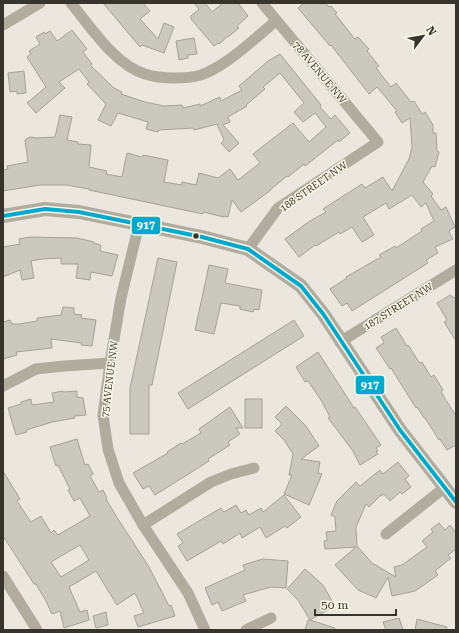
<svg xmlns="http://www.w3.org/2000/svg" width="459" height="633" viewBox="0 0 459 633" font-family="'Roboto Serif',serif">
  <style>
    .building { fill: #cbc8c0; stroke: #a4a19b; fill-rule: evenodd }
    .lines { fill: none; stroke-linecap: round; stroke-linejoin: round }
    .minor { stroke: #b1ac9d; stroke-width: 11 }
    .tertiary { stroke: #b1ac9d; stroke-width: 14 }
    .bus-1-casing { stroke: #fdf7e6; stroke-width: 7 }
    .bus-1 { stroke: #00a9ce; stroke-width: 4 }
    .bus-dot { fill: #37342e; stroke: #fdf7e6; stroke-width: 1.5 }
    .labels { text-anchor: middle; stroke-width: 3; stroke-linejoin: round; paint-order: stroke }
    .street-label { font-size: 10px; fill: #37342e; stroke: #fdf7e6 }
    .line-badge { stroke: #fdf7e6; stroke-width: 1.5 }
    .badge-label { font-size: 11px; text-anchor: middle; font-weight: bold; fill: #fff }
  </style>
  <rect width="100%" height="100%" fill="#ebe7de"/>
  <g class="building">
    <path d="M103,3h40l7,8 -10,8 18,20 6,-16 10,4 -10,26 -22,-8 -2,2z"/>
    <path d="M194,3h11l7,9 11,-9h15l10,13 -11,10 2,2 -11,9v-1l-9,8 -1,-1 -4,3 -23,-27v-3l8,-7z"/>
    <path d="M304,3h21l4,4 2,-1 6,7 -2,1 20,25 3,-2 11,12 -2,2 12,15 -3,2 15,19 5,-4 15,19 3,-1 8,13 3,-2 8,13v8h3l1,18 2,1 -4,15 -3,-1 -9,16 10,12 -2,2 10,14 5,-3 9,20 -5,3 -1,2 4,7 -18,8 3,6 -12,7 2,3 -76,48 -5,-8 -5,3 -12,-17 17,-11 -1,-1 35,-20 -2,-2 16,-9 1,2 26,-17 -1,-2 13,-8 -8,-18 -5,4 -9,-12 -23,14 -3,-6 -23,14 11,18 -12,7 -10,-15 -12,7 -1,-2 -23,14 -1,-1 -16,12 -14,-18 25,-18 16,-9 -3,-3 39,-25 3,4 18,-11 9,14 17,-32 3,-12 -2,-29 -8,5 -7,-11 2,-1 -20,-24 -8,7 -38,-49 -1,1 -32,-38z"/>
    <path d="M72,30l15,19 -4,3 9,12 -1,2 23,22 8,4 -1,2 24,8 19,4 18,-1 1,3 17,-4v2l20,-9 1,4 21,-11 -3,-4 29,-25 12,-7 41,51 -1,2 11,12 4,-4 15,18 -11,9 -1,-2 -33,26 -1,-2 -16,13 -1,-1 -17,14h1l-30,22 -9,-12 -4,17 -4,-1v1l-21,-5v2l-114,-24v-1l-23,-4h-26l-37,6v-21l5,-1 -1,-3 21,-4 -3,-22 5,-3 6,1 19,-1 5,-22 12,2 -5,23 11,2v2l13,1 -2,22 18,4 -1,3 16,3 5,-24 15,4 1,-2 25,5 -4,22 18,3v-3l14,3 3,-12 19,5 12,-9 8,11 22,-17 -7,-9 40,-31 16,19 17,-15 -11,-14 -12,9 -9,-10 10,-9 -24,-30 -17,14 2,2 -19,16 1,1 -19,11 2,5 -7,3 16,18 -10,9 -8,-9 3,-3 -7,-16 -23,6 -1,-2 -34,2 -1,2 -12,-3 2,-7 -30,-9 -7,13 -13,-6 8,-16 -19,-20 2,-2 -10,-13 -20,13 6,6 -29,25 -9,-10 19,-16 -19,-30 4,-3 -2,-3 11,-7 -4,-7 8,-5 1,2 5,-3 7,10z"/>
    <path d="M194,38l3,16 -9,1v3l-9,2 -3,-19z"/>
    <path d="M24,71l2,22 -9,1v-3l-7,1 -2,-19z"/>
    <path d="M30,237l47,1 17,4v1l7,2 -1,6 18,4 -6,21 -21,-4 -1,8 -14,-2 2,-14h-17v-6l-19,1 -11,2 3,17 -12,2 -2,-10 -17,7v-30l17,-3 -1,-5z"/>
    <path d="M158,258l19,4 -25,123h-3v49h-19v-46z"/>
    <path d="M209,265l19,4 -3,14 37,7 -3,20 -5,-1 -1,3 -13,-3v-3l-19,-3 -7,31 -19,-4z"/>
    <path d="M450,295l6,4v42l-12,-19 3,-2 -10,-17z"/>
    <path d="M63,307l11,1v6l8,1 -1,3 15,2 -4,26 -11,-1 1,-2 -31,-4 1,9 -36,4 1,3 -14,4v-37l7,-2 2,4h7l18,-3v-3l24,-3z"/>
    <path d="M294,320l10,16 -116,73 -10,-16z"/>
    <path d="M396,328l11,18 1,-1 11,17 1,1 2,-1 9,15 3,-2 9,15 -2,2 15,24v29l-9,5 -7,-11 -1,1 -14,-22h-1l-7,-11 -1,1 -25,-40 -1,1 -14,-21 8,-5 -3,-6z"/>
    <path d="M318,352l36,56 1,-1 26,38 -5,3 2,3 -2,1 2,2 -18,11 -7,-14 -25,-33 2,-1 -9,-17 -13,-19 -3,1 -9,-15z"/>
    <path d="M63,391v1l14,-1v6l6,1 3,17 -12,1 1,2 -23,4 -26,8 1,2 -11,3 -8,-27 13,-4v-2l10,-3 1,6 22,-3 -2,-9z"/>
    <rect x="245" y="399" width="17" height="29"/>
    <path d="M286,406l20,20 13,20 -18,13 19,3 -2,11 4,1 -13,31 -25,-11 8,-19h-3l4,-21 -9,-14 -9,-9 7,-7 -7,-7z"/>
    <path d="M230,407l13,21h-7l4,6 -12,8 2,3 -22,14 1,2 -11,7 -43,27 -6,-9 -6,3 -10,-16 35,-20 -1,-1 14,-9 1,1 19,-11 -2,-4z"/>
    <path d="M77,439l8,26 3,-1 5,10 -3,2 9,16 4,-2 4,8 -1,1 12,20 31,48 20,39 2,-1 4,11 -37,11 -4,-11 10,-3 -9,-20 -18,12 -21,-34 -27,16 11,25 7,-2 2,10 -25,8 -4,-17 -8,3 -6,-13 -10,-17h-2l-31,-48v-65l17,28 -3,2 14,21 10,-6 10,17 3,-3 4,5 32,-19 -10,-18 -6,3 -6,-11 2,-1 -12,-24 -2,1 -6,-19zM80,545l9,15 -28,17 -10,-15z"/>
    <path d="M398,462l11,14 -4,3 6,8 -9,7 -2,-2 -10,9 -6,-7 -3,2v-1l-12,12 -3,-3 -10,23 1,19 15,17 24,14 -2,-10 8,-2 25,-18 -5,-6 11,-9 -2,-3 8,-6 6,7 5,-5 6,8v16l-8,6 3,3 -16,13 3,4 -23,16 -23,5 -4,-19 -12,21 -18,-8 -23,-25 21,-18 -31,2 -1,-8 3,-1 -1,-8 10,-1 -1,-14 -4,-2 6,-14 19,-19 4,4 20,-16 3,4z"/>
    <path d="M284,495l17,22 -14,11 -2,-2 -19,12 -6,-11 -18,11 -2,-5 -17,11 -2,-3 -34,20 -9,-15 5,-3 -6,-9 44,-26 3,4 12,-7 5,8 5,-3 3,5 12,-7 2,4z"/>
    <path d="M263,559l25,2 -2,27 -15,-1 -28,8 3,6 -24,10 -4,-9 -6,3 -7,-17 40,-18 -2,-5z"/>
    <path d="M305,569l18,16 12,21 -25,14 25,8v2h-30l3,-10h2l-12,-20 -11,-11z"/>
    <path d="M106,612l2,13 -12,3 -3,-12z"/>
    <path d="M399,618l4,12h-17l-3,-8z"/>
    <path d="M417,619l30,8v3h-32z"/>
  </g>
  <g class="lines">
    <g class="minor">
      <path d="M71,3c19,23 44,62 74,71 9,3 20,4 30,4 11,0 24,-1 33,-6 25,-12 47,-34 68,-51"/>
      <path d="M3,25l37,-22"/>
      <path d="M139,224l-18,74 -11,65 -7,52 5,34 11,34 24,42 45,68 17,37"/>
      <path d="M248,249l30,-41 100,-66 -116,-139"/>
      <path d="M340,342l116,-72"/>
      <path d="M3,386l33,-17 28,-3 46,-3"/>
      <path d="M143,525l68,-43 20,-8 23,-6"/>
      <path d="M386,534l58,-46"/>
      <path d="M3,576l34,54"/>
      <path d="M246,630l25,-12"/>
    </g>
    <path class="tertiary" d="M3,216l42,-7 34,3 123,25 46,12 53,37 23,29 76,115 56,72"/>
    <g class="bus-1-casing">
      <path id="bus-1" d="M3,216l42,-7 34,3 123,25 46,12 53,37 23,29 76,115 56,72"/>
    </g>
    <use href="#bus-1" class="bus-1"/>
  </g>
  <circle class="bus-dot" cx="196" cy="236" r="3.5"/>
  <g class="labels">
    <g class="street-label">
      <text transform="translate(320 72) rotate(50)" y="4">78 AVENUE NW</text>
      <text transform="translate(313 186) rotate(-35)" y="4">188 STREET NW</text>
      <text transform="translate(398 306) rotate(-32)" y="4">187 STREET NW</text>
      <text transform="translate(109 379) rotate(-83)" y="4">75 AVENUE NW</text>
    </g>
  </g>
  <g class="line-badge">
    <rect x="131" y="216" width="30" height="19" rx="4" fill="#00a9ce"/>
    <rect x="355" y="375" width="30" height="20" rx="4" fill="#00a9ce"/>
  </g>
  <g class="badge-label">
    <text x="146" y="229">917</text>
    <text x="370" y="389">917</text>
  </g>
  <rect width="459" height="633" fill="none" stroke="#37342e" stroke-width="8"/>
  <g transform="translate(423 36) rotate(58)" stroke="#fdf7e6" stroke-width="3" paint-order="stroke">
  <path d="M0-3L7 15L0 10L-7 15Z" fill="#37342e"/>
  <text y="-6" font-size="11" font-weight="bold" text-anchor="middle" fill="#37342e">N</text>
  </g>
  <path d="M315 609v6h81v-6" fill="none" stroke="#37342e" stroke-width="2"/>
  <text x="321" y="609" font-size="12" fill="#37342e" stroke="#fdf7e6" stroke-width="3" paint-order="stroke">50 m</text>
</svg>
